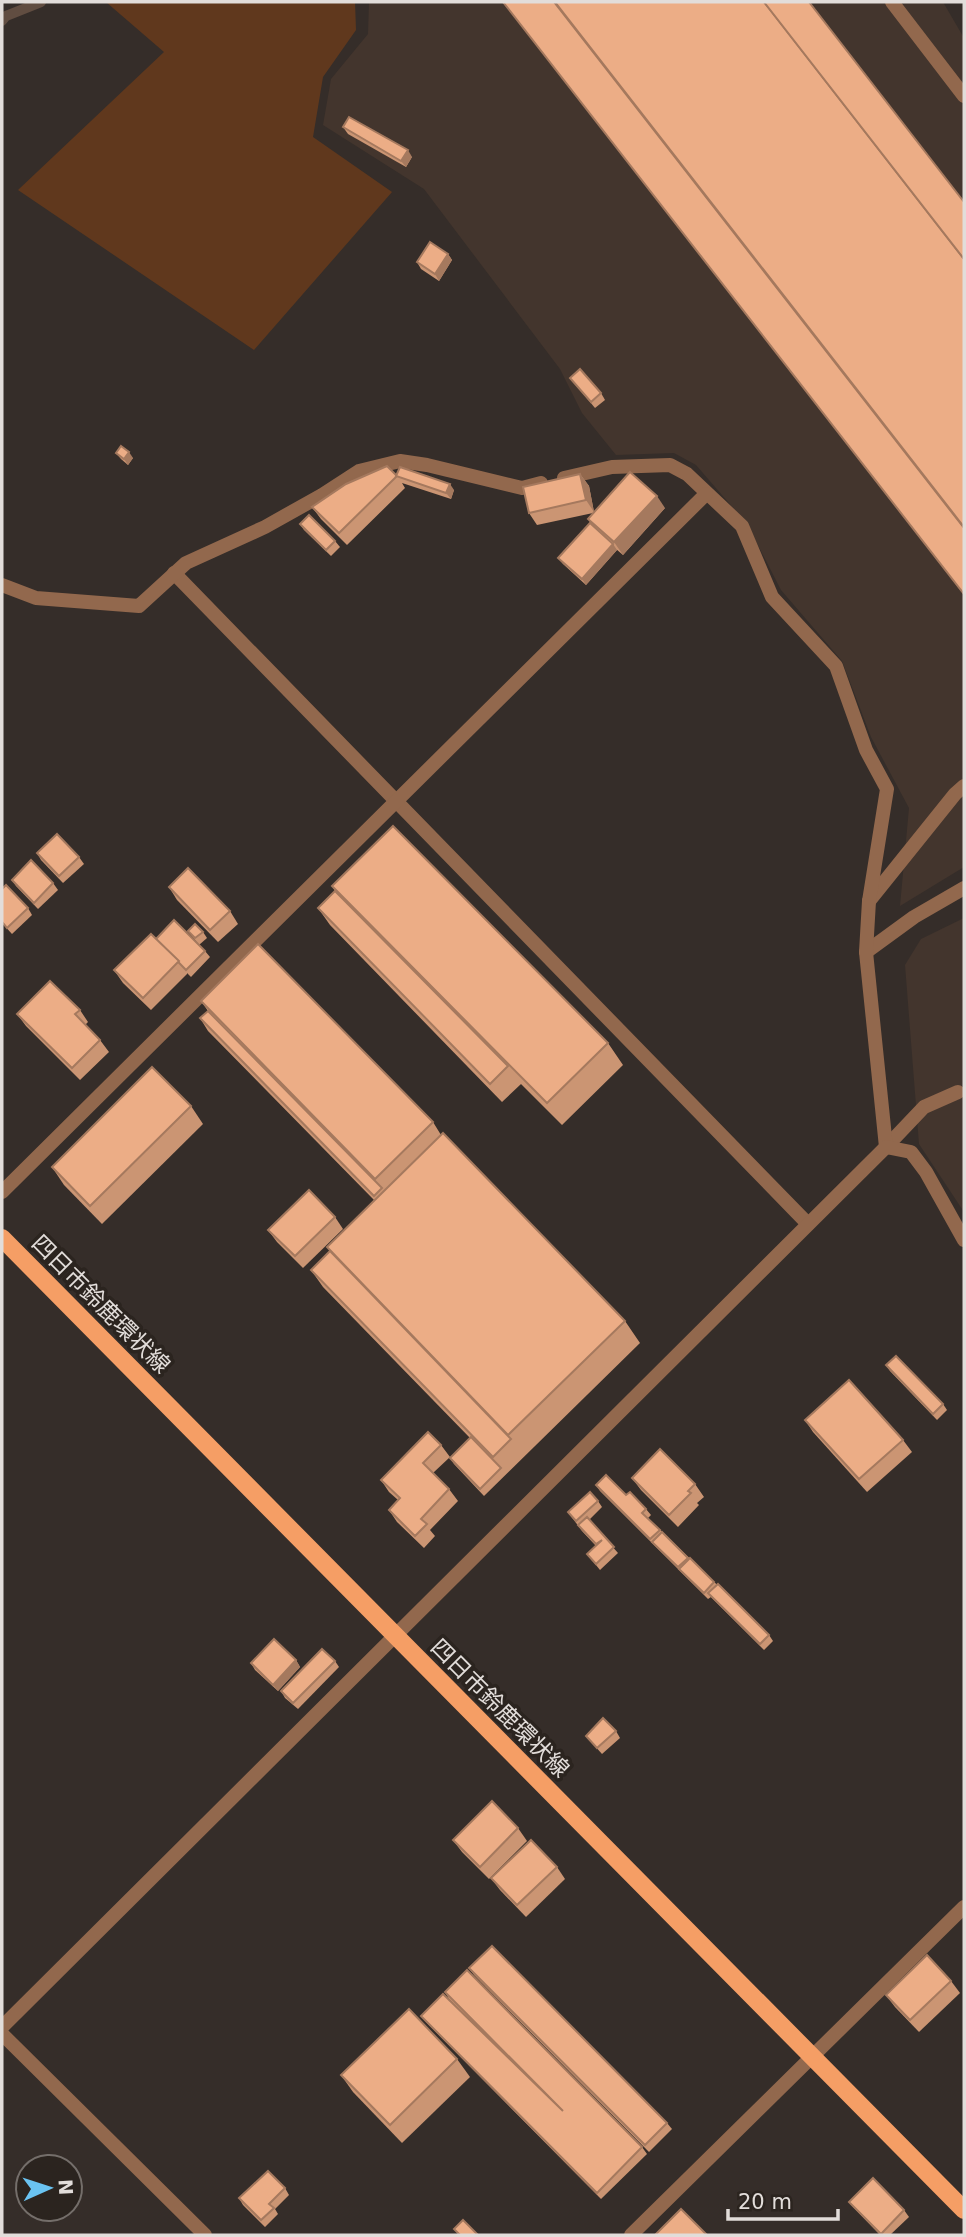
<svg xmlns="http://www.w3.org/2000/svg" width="966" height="2237" viewBox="0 0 966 2237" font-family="'DejaVu Sans','Noto Sans JP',sans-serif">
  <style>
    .built { fill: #43352d }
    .green { fill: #60381d }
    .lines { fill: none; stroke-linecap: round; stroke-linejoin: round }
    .stream { stroke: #614d41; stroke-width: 10 }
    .lane { stroke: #92684d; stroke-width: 14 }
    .street { stroke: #92684d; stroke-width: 14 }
    .primary { stroke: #f59e65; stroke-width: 18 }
    .wall { fill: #cb9573 }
    .shaded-wall { fill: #a5795e }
    .building { fill: #ecad86; stroke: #a5795e; stroke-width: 2 }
    .labels { text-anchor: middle; stroke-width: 7; stroke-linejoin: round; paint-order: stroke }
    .street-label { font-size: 23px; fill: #e2ddda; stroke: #2b241f }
  </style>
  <rect width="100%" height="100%" fill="#352d29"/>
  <g class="built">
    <path d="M369,2h574l21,36v829l-64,39 9,-98 -38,-71 -29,-76 -61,-71 -34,-66 -51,-59 -22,-12 -58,2 -34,-42 -22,-44 -136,-180 -101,-64 8,-46 37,-45z"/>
    <path d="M964,918v294l-45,-68 -14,-179 16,-26z"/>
  </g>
  <path class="green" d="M106,2h249l1,28 -33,47 -10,60 79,55 -138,158 -236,-160 146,-138z"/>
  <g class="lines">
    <path class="stream" d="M2,21l4,-5 35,-14"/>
    <g class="lane">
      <path d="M892,2l72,94"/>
      <path d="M869,901l86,-107 9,-8"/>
      <path d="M866,952l48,-35 50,-29"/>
      <path d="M886,1147l38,-40 34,-15"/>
    </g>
    <g class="street">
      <path d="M564,478l48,-11 58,-2 17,9 55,52 30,71 64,69 30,84 21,39 -18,112 -3,51 20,195"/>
      <path d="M174,573l634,651"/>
      <path d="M2,585l34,13 103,8 47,-43 79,-36 57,-32 37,-24 41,-10 27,4 95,23 19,-5"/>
      <path d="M2,1192l704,-698"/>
      <path d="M2,2027l884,-880 25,5 15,20 38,68"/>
      <path d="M2,2034l203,201"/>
      <path d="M631,2235l333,-328"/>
    </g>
    <path class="primary" d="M2,1238l962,972"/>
  </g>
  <g class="wall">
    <path d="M343,127l69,30 -6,10 -58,-33z"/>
    <path d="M448,254l4,6 -13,21 -18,-12 -4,-7z"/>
    <path d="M570,378l31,15 4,7 -10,8z"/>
    <path d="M116,453l17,5 -5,7 -7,-6z"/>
    <path d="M580,474l9,12 5,26 71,-4 -42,47 -7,-6 1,1 -31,35 -23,-21 -5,-6 35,-32 -5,-7 5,-6 -56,12 -8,-12z"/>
    <path d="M397,476l57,14 -3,9 -49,-16 3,5 -58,57 -26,-26 -9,-12z"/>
    <path d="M300,524l35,17 5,6 -9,9 -27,-26z"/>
    <path d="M37,853l42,4 5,7 -21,19 -22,-23z"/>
    <path d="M12,880l41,3 5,7 -20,19 -22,-23z"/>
    <path d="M332,886l276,157 15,22 -61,60 -43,-43 2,2 -19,18 -172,-177 -12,-17 17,-17z"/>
    <path d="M169,887l61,24 8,13 -20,18 -41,-42z"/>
    <path d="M2,889l26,19 4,7 -20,19 -10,-11z"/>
    <path d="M188,931l15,1 4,6 -8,7z"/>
    <path d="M156,939l49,12 5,6 -19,20 -4,-4v1l-36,36 -28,-27 -9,-13z"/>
    <path d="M201,1001l232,121 8,13 184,186 15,22 -156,153 -30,-32 -4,-6 20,-20 -147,-151 -12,-17 19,-19 -3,-4 47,-47 -166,-169 -8,-13 8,-7z"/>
    <path d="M80,1010l8,12 -3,3 15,15 9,12 -29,28 -54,-54 -9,-12z"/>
    <path d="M191,1106l12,18 -101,100 -38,-39 -12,-18z"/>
    <path d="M335,1217l8,12 -40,39 -26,-26 -9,-12z"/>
    <path d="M886,1365l57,39 4,6 -10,10 -47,-49z"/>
    <path d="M805,1420l98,20 9,12 -45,40 -54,-60z"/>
    <path d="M441,1445l9,12 -17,16 16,16 9,12 -28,29 5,6 -11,12 -27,-26 -8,-12 9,-10 -9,-8 -8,-12z"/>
    <path d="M632,1478l63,6 9,13 -7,6 2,2 -21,22 -37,-37z"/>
    <path d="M596,1485l30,10 20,14 5,6 -3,3 121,117 4,6 -9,9 -53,-53 -3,2 -108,-108z"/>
    <path d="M598,1501l4,6 -13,13 29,33 -18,17 -13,-16 9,-8 -14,-15 -14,-19z"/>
    <path d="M296,1660l4,7 -22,24 -23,-21 -4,-7z"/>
    <path d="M335,1661l4,6 -41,42 -13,-11 -4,-7z"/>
    <path d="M616,1731l4,7 -18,16 -16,-18z"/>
    <path d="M518,1828l9,13 -38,38 -27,-27 -9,-12z"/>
    <path d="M557,1867l8,12 -39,38 -26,-27 -9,-12z"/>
    <path d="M469,1968l198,155 5,6 -23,23 -175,-177z"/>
    <path d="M951,1981l9,12 -41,39 -24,-25 -9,-12z"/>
    <path d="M445,1992l197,155 5,7 -46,45 -175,-177 -5,-6 61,15 -33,-32z"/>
    <path d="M457,2059l13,18 -68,66 -49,-51 -12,-17z"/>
    <path d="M285,2188l4,7 -14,14 3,5 -13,13 -22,-22 -4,-7z"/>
    <path d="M849,2202l55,8 5,7 -19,18h-10l-26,-27z"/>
  </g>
  <g class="shaded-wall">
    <path d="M408,150l4,7 -6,10 -5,-6z"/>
    <path d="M448,254l4,6 -13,21 -4,-7z"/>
    <path d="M129,452l4,6 -5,7 -4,-6z"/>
    <path d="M580,474l9,12 5,26 -8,-12z"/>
    <path d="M450,484l4,6 -3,9 -5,-6z"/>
    <path d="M657,496l8,12 -42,47 -9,-13z"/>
    <path d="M613,544l4,6 -31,35 -4,-6z"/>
    <path d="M296,1660l4,7 -22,24 -5,-6z"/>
  </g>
  <g class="building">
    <path d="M503,2h51l410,526v66z"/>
    <path d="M555,2h209l200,257v268z"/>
    <path d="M764,2h45l155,200v57z"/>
    <path d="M349,117l59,33 -7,11 -58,-34z"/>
    <path d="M430,242l18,12 -13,20 -18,-12z"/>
    <path d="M580,369l21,24 -10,9 -21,-24z"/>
    <path d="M121,446l8,6 -5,7 -8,-6z"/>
    <path d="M387,466l10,10 -58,57 -27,-26 34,-23z"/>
    <path d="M400,467l50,17 -4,9 -50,-17z"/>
    <path d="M630,472l27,24 -43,46 -26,-23z"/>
    <path d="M580,474l6,26 -57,13 -6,-26z"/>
    <path d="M309,515l26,26 -9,9 -26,-26z"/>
    <path d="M590,523l23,21 -31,35 -24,-21z"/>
    <path d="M393,826l215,217 -61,60 -215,-217z"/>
    <path d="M57,834l22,23 -20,19 -22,-23z"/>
    <path d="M31,860l22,23 -19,20 -22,-23z"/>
    <path d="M188,868l42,43 -20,19 -41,-43z"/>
    <path d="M6,885l22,23 -21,20 -5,-6v-33z"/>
    <path d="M335,891l173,175 -18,18 -172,-176z"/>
    <path d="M174,920l31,31 -19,19 -30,-31z"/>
    <path d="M195,924l8,8 -8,6 -7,-7z"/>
    <path d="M151,934l28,27 -36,37 -29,-28z"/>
    <path d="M258,944l175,178 -58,57 -174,-178z"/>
    <path d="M50,981l30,29 -5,4 25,26 -28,28 -55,-54z"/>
    <path d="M208,1011l174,177 -8,8 -174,-178z"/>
    <path d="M152,1067l39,39 -101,100 -38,-39z"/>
    <path d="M443,1133l182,188 -117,114 -181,-188z"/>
    <path d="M309,1190l26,27 -40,39 -27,-26z"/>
    <path d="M330,1251l181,188 -18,18 -182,-187z"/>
    <path d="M896,1356l47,48 -10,10 -47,-49z"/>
    <path d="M849,1380l54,60 -44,39 -54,-59z"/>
    <path d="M428,1432l13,13 -18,18 26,26 -28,30 6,5 -12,12 -26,-26 11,-12 -19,-18z"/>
    <path d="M471,1437l30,31 -21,21 -30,-31z"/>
    <path d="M660,1449l35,35 -7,7 3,2 -22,22 -37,-37z"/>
    <path d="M606,1475l20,20 4,-3 16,17 -4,4 18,17 -10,9 -54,-54z"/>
    <path d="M590,1492l8,9 -22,20 -8,-9z"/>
    <path d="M587,1517l27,30 -18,17 -9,-10 15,-14 -6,4 -18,-19z"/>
    <path d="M662,1532l26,26 -10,9 -26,-25z"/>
    <path d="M690,1558l24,24 -10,11 -25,-24z"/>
    <path d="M718,1584l51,51 -9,9 -52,-51z"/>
    <path d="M274,1639l22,21 -23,25 -22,-22z"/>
    <path d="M322,1649l13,12 -42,42 -12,-12z"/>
    <path d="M603,1718l13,13 -19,17 -11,-12z"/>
    <path d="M492,1801l26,27 -38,39 -27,-27z"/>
    <path d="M531,1840l26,27 -40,38 -26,-27z"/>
    <path d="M492,1946l175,177 -22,22 -176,-177z"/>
    <path d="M927,1955l24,26 -41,39 -24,-25z"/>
    <path d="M467,1970l175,177 -45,46 -176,-177 22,-22 120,117 -118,-119z"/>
    <path d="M409,2009l48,50 -67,66 -49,-50z"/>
    <path d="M268,2171l17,17 -16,16 5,4 -13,12 -22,-22z"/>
    <path d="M873,2178l31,32 -23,24 -32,-32z"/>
    <path d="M681,2209l26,26h-52z"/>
    <path d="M463,2220l15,15h-18l-6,-6z"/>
  </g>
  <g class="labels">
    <g class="street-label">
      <text transform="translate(101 1304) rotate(45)" y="8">四日市鈴鹿環状線</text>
      <text transform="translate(500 1708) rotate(45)" y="8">四日市鈴鹿環状線</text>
    </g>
  </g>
  <rect width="966" height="2237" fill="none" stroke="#e2ddda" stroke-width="7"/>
  <g transform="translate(49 2188) rotate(87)"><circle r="33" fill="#2b241f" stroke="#746e6a" stroke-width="2"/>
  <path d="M0-5L12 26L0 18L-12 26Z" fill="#6ac3f1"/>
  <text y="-10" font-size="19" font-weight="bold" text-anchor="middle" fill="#e2ddda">N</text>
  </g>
  <path d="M728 2209v10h110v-10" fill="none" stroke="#e2ddda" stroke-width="3.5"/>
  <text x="738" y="2209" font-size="21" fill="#e2ddda" stroke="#2b241f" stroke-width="5" paint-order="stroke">20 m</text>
</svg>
